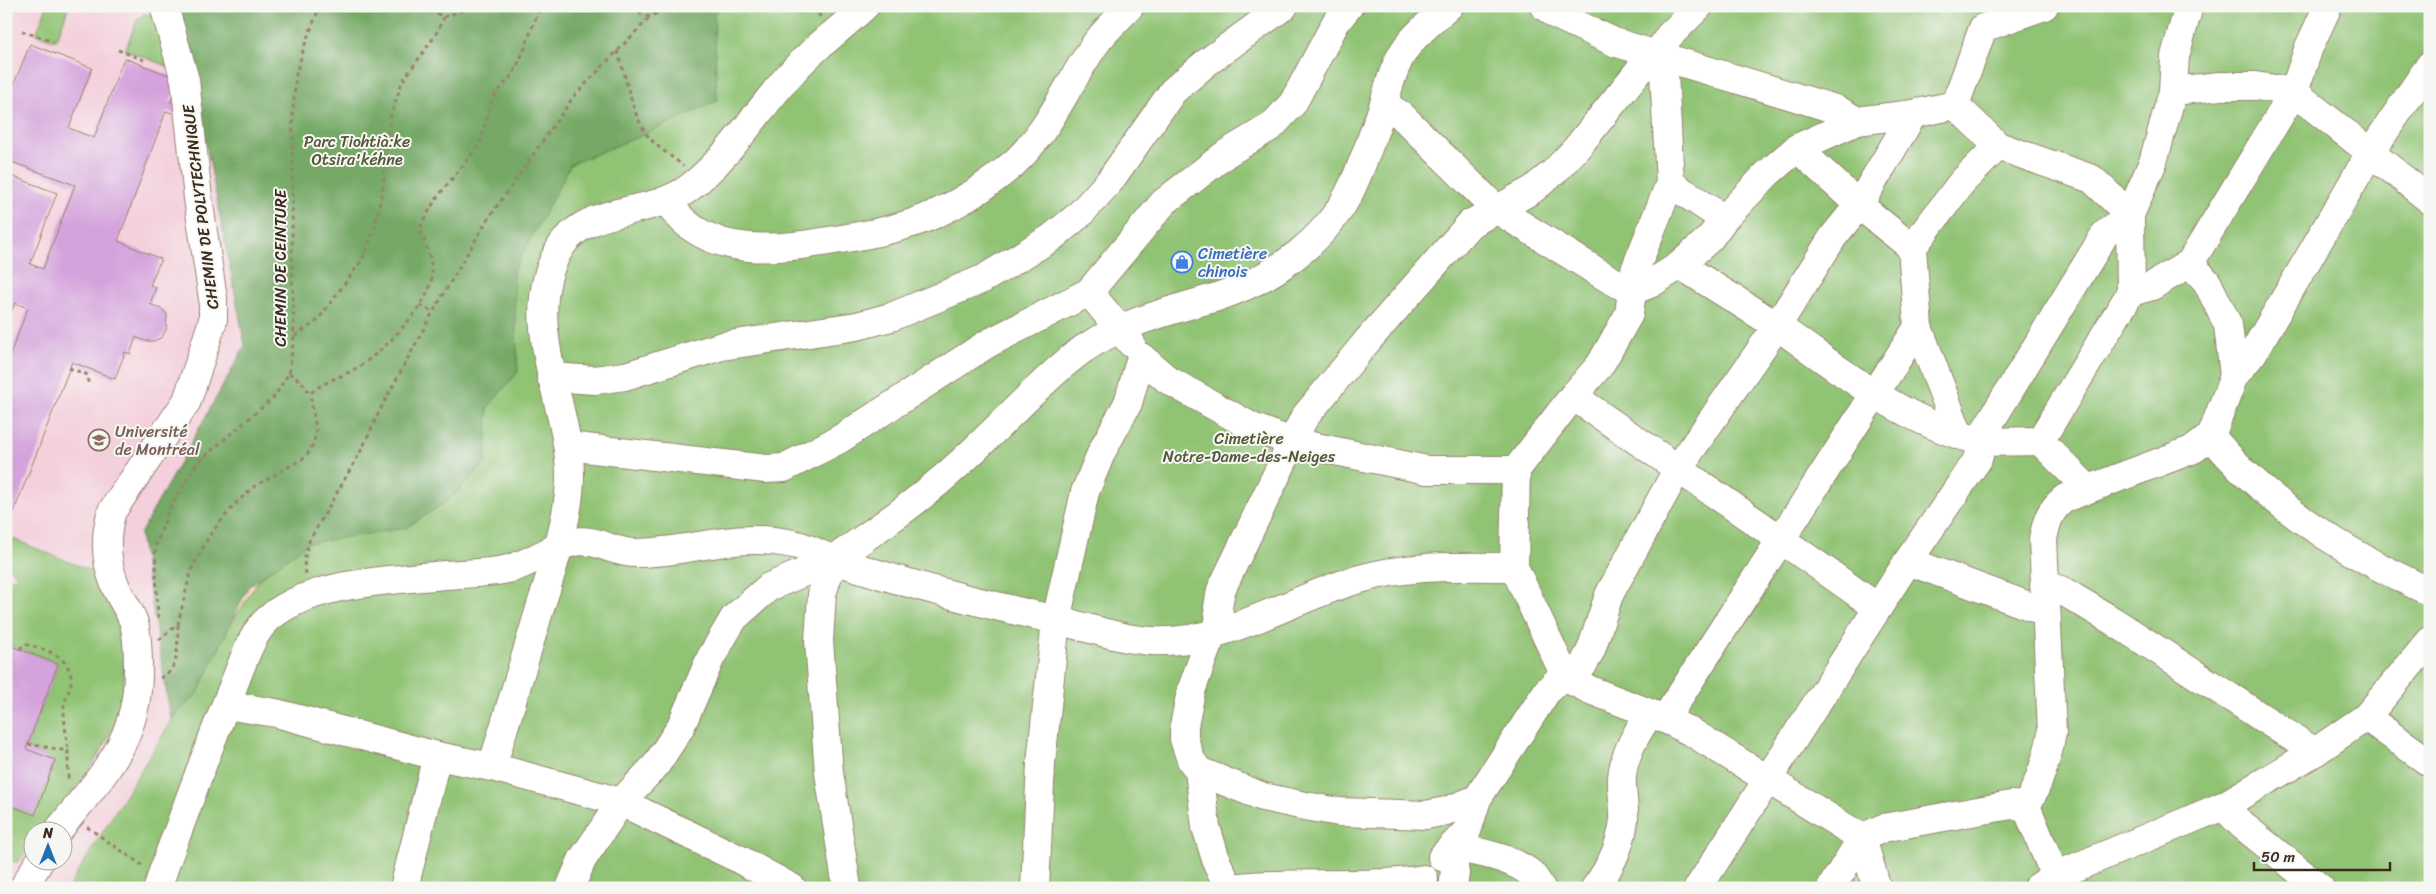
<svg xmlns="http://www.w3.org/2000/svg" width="2436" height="894" viewBox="0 0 2436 894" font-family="Sriracha,sans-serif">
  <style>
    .built { fill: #f4cfdc; fill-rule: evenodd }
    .green { fill: #90c373; stroke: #667648 }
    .forest { fill: #74a965; stroke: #586a42 }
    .building { fill: #d4a2dc }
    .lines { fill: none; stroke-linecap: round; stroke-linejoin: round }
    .minor-casing { stroke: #98826d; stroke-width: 30 }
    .path { stroke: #98826d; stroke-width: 3; stroke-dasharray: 4 4; stroke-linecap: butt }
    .minor { stroke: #fff; stroke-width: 28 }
    .labels { text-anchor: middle; stroke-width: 4; stroke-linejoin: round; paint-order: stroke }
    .park-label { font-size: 16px; fill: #545838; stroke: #f6f6f2 }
    .street-label { font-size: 16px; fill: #3b2a1e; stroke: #f6f6f2 }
    .shop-label { font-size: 16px; fill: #366cbe; stroke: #f6f6f2; text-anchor: start }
    .education-label { font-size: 16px; fill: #785e54; stroke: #f6f6f2; text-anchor: start }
  </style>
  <rect width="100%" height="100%" fill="#f6f6f2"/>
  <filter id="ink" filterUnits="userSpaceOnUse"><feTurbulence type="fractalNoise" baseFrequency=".02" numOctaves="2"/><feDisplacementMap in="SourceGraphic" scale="10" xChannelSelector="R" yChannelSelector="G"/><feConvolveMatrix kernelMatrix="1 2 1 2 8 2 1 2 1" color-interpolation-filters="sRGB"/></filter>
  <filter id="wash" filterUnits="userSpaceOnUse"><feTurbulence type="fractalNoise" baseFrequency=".0096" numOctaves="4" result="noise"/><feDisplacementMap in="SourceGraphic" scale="20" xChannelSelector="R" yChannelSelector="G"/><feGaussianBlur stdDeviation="1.12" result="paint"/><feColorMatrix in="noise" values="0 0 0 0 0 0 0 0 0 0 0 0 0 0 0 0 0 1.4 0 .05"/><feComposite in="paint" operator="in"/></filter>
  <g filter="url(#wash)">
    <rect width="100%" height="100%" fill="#f4dabc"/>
    <path class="built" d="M6,6h171l24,111 44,229 -105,188 31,185 -103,169h-62zM32,832h30v30h-30z"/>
    <g class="green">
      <path d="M47,6h22l-13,35 -20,-7z"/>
      <path d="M181,6h2249v882h-2362l274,-443 -93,-97z"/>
      <path d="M144,14l9,1 19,53 -47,-18 12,-30z"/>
      <path d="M6,536l95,39c5,20 14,38 18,58 21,90 -29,133 -77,198l-10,1v13l-14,17 -12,-1v-57l29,10 20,-54 -29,-11 32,-85 -52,-20v-62l12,-6 -12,-11z"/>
    </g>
    <path class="forest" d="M177,6h543l-6,9 3,86 -79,36 -67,27 -58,108 5,100 -30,35 -2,56 -37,37 -43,28 -98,15 -60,44 -50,106 -27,26 -31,-185 105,-188 -44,-229z"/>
    <g id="blocks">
      <g class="building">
        <path d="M30,44l62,24 -23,60 25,10 30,-80 55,21 -9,23 12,4 -3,9 -13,-4 -48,130 43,18 -11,26 6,2 -6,17 13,6 4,5 -1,15 -4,7 -8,4h-9l-9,-4 -6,17 -5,-2 -10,27 -43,-17 -63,162 -3,-1v-158l22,-57 -13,-5 -9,21v-150l51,19 -27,71 13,5 32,-84 -69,-25v-56z"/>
        <path d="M6,644l52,20 -32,85 29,11 -20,55 -29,-11z"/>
      </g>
    </g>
  </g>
  <g filter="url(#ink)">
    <use href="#blocks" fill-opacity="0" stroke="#98826d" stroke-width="1"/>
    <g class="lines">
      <g class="minor-casing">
        <g id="minor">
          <path d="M1544,6l12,9 58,27 224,68 19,11 56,-7 42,-9"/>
          <path d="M1657,55l12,-19 30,-30"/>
          <path d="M2173,91l47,-5h35l39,6 136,108"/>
          <path d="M1384,104c14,-56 23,-61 65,-98"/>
          <path d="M1998,146l-43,-41 28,-77 61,-22"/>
          <path d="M1797,148l62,57 53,43"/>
          <path d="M1670,183l54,36"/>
          <path d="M668,202c38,60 114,47 173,37 31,-5 63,-11 92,-24 29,-13 56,-30 80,-51 38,-34 56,-85 86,-125 9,-11 21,-22 31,-33"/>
          <path d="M1680,265l97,61 56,-89 26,-32 54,-91"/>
          <path d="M1089,292l42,51"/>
          <path d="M2131,292l21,-6 38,-23"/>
          <path d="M2234,376l-6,-51 -21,-43 -17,-19 104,-171 15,-45 19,-41"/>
          <path d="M551,377l44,3 30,-4 97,-30 135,-20 34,-9 92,-38 68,-41 28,-23 30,-33 64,-91 33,-28 78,-57"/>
          <path d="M1573,396c101,71 204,139 305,212"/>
          <path d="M2211,436c58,71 137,118 219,156"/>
          <path d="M568,446l198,23 18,-1 56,-29 147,-95 102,-52 75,-90 63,-49 45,-27 21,-23 43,-81 13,-16"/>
          <path d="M1516,470l-2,97 52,111 24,12 75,29"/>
          <path d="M2087,488l-47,-47 91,-149 -1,-77 23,-53 20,-71 2,-35 14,-50"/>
          <path d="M833,560c35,-25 71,-48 103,-76 47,-38 86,-85 133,-124 41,-35 97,-48 148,-63 55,-17 112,-58 136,-112 12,-26 21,-54 31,-81l17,11 95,94 113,70 23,12 3,-21 35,-87 -6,-110 -7,-18 -16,13 -66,82 -21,22 -22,18 -62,34 -102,116 -64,78 -83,172 -3,17 2,13 -13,27 -16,44 -7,35v13l7,21 8,11 7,56 11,36 12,25"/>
          <path d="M1908,561l137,51"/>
          <path d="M2044,586l17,4 52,31 202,131"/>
          <path d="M226,705l50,8 161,43 55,11 129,35 116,56 55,30"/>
          <path d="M2366,717l64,46"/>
          <path d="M492,767c16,-54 33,-108 49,-162 12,-37 30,-94 29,-132 -2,-72 -52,-156 -10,-225 27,-44 91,-31 129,-60 42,-32 70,-81 106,-119 21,-23 47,-41 70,-63"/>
          <path d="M1199,771l64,26 37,8 39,7 33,1 54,2 20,-4 31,-12 70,-108 10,-10 18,-7 8,-9 8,-15 18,-55 68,-125 100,-144c57,40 115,87 182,109"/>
          <path d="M2026,806c14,-23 21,-47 26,-73l-9,-194c4,-19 6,-28 22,-41l129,-49 17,-13 23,-60 19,-23 117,-200 60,-88"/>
          <path d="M2223,806l19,19 78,63"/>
          <path d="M57,832c43,-55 82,-89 81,-163 0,-15 0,-31 -4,-46 -4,-13 -14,-25 -19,-38 -10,-25 -11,-48 -3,-74l75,-110 26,-81v-21l-15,-101 -13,-118 -21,-74"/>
          <path d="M1442,857l25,-26 10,-32"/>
          <path d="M23,888l16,-26"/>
          <path d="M158,888c6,-23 16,-46 24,-68 15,-42 31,-84 48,-126 9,-21 19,-55 34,-71 39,-41 127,-43 181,-48 21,-2 42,-1 63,-6 23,-5 42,-22 66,-27 22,-4 40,11 61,11 55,0 101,-22 158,-9 15,3 29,12 44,17 70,23 142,42 215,58 33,7 65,20 100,22 71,4 138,-42 204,-61 54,-16 103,-13 158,-13"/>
          <path d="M404,888l33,-132"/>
          <path d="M570,888l12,-28 39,-58 35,-37 24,-37 31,-71 23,-39 35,-31 64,-27 -11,34 -3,47 10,132 18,115"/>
          <path d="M1035,888l6,-125 15,-143 29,-128 17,-41 26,-48 13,-46 27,23 84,47 40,15 135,28h89l57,-74 27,-31 29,-51 3,-23 20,-8 28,-18 30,-27 14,-19 43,-45 30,-26 60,-27"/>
          <path d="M1231,888c64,-8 129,1 193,-9"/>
          <path d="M1453,888l2,-15 -4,-24c24,1 58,8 78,23 5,4 9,11 12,16"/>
          <path d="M1595,888c15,-20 26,-42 29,-68 1,-14 -3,-28 -2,-43 2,-24 15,-44 27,-63"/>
          <path d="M1698,888l210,-327 70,-102 8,-30 119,-195 25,-19 -38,-36 -94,-33 -36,36 -50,66 6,79 41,108 24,7 57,-1"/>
          <path d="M1831,888l31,-50 21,-10 128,-23 15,1 29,70"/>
          <path d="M1877,888l-15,-50 -169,-105 -28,-14 253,-392"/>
          <path d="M2037,888l18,-12 168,-70 92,-54 51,-35 64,-76"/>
        </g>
      </g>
      <g class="path">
        <path d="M634,6l7,8 9,3 20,-11"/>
        <path d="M816,6l4,11"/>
        <path d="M444,17l30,-11"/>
        <path d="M22,31l32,11"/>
        <path d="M118,50l26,10"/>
        <path d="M617,51c10,27 13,56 28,81 8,13 27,24 38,34"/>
        <path d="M420,305l13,7"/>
        <path d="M295,336l22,-15 45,-61 12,-30 10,-48v-24l7,-43 11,-33 33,-46 9,-19 -23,-11"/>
        <path d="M69,368l19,7v8"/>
        <path d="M289,373l13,9 8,12c14,-14 34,-17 50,-28 23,-15 70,-61 72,-90 1,-16 -8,-34 -12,-48l15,-28 45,-56 12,-45 21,-25 10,-21 17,-47"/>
        <path d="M306,574l-2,-13 4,-18 54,-94 19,-41 52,-96 53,-90 88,-126 76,-79"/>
        <path d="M158,618l-3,-71 15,-40 27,-44 77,-66 15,-24 5,-37 -2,-79 1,-146 3,-37 10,-33 14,-35"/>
        <path d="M159,640l19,-16 13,-54 20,-37 26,-31 18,-16 51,-29 8,-14 2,-13 -6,-36"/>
        <path d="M20,649l4,-5c19,4 46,12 47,34 1,9 -5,18 -7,27 -1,7 3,37 4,46"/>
        <path d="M160,678c21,-8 17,-34 18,-53"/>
        <path d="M28,744l40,7v31"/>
        <path d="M87,827l55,38"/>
      </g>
      <use href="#minor" class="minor"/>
    </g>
  </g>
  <defs>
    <g id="shop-ring" transform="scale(1.125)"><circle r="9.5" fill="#f6f6f2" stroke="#3f7fe0" stroke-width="1.5"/><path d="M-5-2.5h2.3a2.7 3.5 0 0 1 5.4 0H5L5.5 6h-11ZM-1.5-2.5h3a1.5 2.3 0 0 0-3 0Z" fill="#3f7fe0"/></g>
    <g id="university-ring" transform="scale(1.125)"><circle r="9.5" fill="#f6f6f2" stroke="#8d6e63" stroke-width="1.5"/><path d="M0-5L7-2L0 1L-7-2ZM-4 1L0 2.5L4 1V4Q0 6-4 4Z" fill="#8d6e63"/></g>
  </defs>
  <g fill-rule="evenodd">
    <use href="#shop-ring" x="1182" y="262"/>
    <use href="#university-ring" x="99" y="440"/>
  </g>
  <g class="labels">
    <g class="park-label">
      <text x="357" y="147">Parc Tiohtià:ke<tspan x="357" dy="18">Otsira'kéhne</tspan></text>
      <text x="1249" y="444">Cimetière<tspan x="1249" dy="18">Notre-Dame-des-Neiges</tspan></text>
    </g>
    <g class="street-label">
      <text transform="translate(200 207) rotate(-97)" y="6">CHEMIN DE POLYTECHNIQUE</text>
      <text transform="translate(280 268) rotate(-90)" y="6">CHEMIN DE CEINTURE</text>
    </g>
    <g class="shop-label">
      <text x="1198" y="259">Cimetière<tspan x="1198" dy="18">chinois</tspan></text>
    </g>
    <g class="education-label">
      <text x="115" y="437">Université<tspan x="115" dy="18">de Montréal</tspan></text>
    </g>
  </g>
  <rect width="2436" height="894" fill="none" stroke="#f6f6f2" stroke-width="25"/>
  <g transform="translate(48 846)"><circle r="24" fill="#f6f6f2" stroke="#aba49d"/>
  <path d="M0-4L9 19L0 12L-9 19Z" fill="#1f6fb2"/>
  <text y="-8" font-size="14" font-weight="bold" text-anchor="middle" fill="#3b2a1e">N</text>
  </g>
  <path d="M2254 862v8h136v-8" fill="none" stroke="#3b2a1e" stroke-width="2.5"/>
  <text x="2261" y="862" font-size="15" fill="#3b2a1e" stroke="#f6f6f2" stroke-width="4" paint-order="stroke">50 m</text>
</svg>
